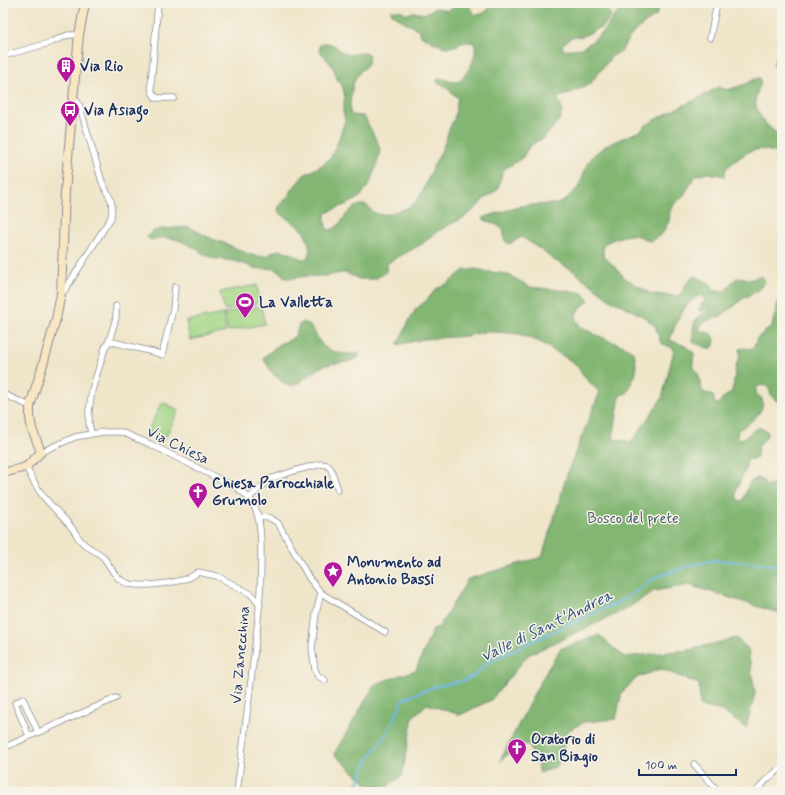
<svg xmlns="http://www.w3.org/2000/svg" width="785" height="795" viewBox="0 0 785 795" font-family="Mynerve,sans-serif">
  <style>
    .green { fill: #a3d585; stroke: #5f8272 }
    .forest { fill: #82b672; stroke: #4e7268 }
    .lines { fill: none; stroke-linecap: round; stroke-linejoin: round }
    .stream { stroke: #71bae9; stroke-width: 2 }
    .street-casing { stroke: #858a94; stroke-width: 7 }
    .secondary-casing { stroke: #858a94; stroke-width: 10 }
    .street { stroke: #fff; stroke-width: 5.5 }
    .secondary { stroke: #f9e7c3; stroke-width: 8 }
    .labels { text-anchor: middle; stroke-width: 3; stroke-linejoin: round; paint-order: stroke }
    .poi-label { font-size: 15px; font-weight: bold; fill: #1b2f5e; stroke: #f7f3e8; text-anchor: start }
    .street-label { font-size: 15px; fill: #1b2f5e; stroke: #f7f3e8 }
    .park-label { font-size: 15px; fill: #3d5868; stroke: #f7f3e8 }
    .water-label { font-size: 16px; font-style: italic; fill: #305281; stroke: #f7f3e8 }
  </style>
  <rect width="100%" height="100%" fill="#f7f3e8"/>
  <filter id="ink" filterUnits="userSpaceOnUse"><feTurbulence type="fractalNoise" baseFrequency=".025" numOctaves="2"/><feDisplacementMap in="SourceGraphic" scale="8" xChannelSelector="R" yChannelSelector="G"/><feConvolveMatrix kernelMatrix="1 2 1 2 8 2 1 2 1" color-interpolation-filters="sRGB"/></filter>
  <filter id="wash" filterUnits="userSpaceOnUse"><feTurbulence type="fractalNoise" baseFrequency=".012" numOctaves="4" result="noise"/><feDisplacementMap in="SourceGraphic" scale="16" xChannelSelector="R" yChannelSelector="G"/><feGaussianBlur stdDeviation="0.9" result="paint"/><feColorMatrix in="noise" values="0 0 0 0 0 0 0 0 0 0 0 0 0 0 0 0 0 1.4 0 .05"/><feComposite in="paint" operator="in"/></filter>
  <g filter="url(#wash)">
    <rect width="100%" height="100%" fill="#efe5c9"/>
    <g class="green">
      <path d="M257,285l3,18 -36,7 -4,-18z"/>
      <path d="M261,306l4,18 -37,7 -4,-18z"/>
      <path d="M223,314l3,18 -36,8 -4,-19z"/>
      <path d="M162,402l17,8 -15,30 -17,-8z"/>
    </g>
    <g class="forest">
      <path d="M462,3c8,0 9,8 14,12 9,-1 12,-4 16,-12h106c5,3 8,7 13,11l-1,4 -8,9 -19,9 -11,1 -9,7 -1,1 2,6 8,-2 9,-1 9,-5 14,-12 9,-14 7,-6 3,-8h37l-4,13 -11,7 -13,11 -7,10 -4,8 -9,4 -22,28 -22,10 -11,4 4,7 1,6 -2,8 -16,19 -10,5 -6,5 -5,9 -7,5 -13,8 -4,14 -2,6 -13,9 -10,11 -11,8 -25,13 -16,13 -31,17 -4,3 -1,8 -11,7h-16l-13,-6h-5l-16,3h-18l-14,2h-8c-11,-15 -15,-7 -30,-10 -7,-2 -14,-6 -21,-7 -7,-2 -15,-1 -22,-3 -3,-1 -5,-3 -8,-4 -15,-10 -33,-21 -52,-14l-6,-3 6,-5 9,-3 28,-2 25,13 10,3 27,12 6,1h10l6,-4 6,-2 5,1 4,1 14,7h3l3,-3 2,-7 -2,-8 -5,-10 -2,-3 -12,-8 -10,-8 -1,-2 1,-3 9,-11 6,-9 10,-12 15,-8 6,-4 6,-6 6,-13 8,-23 -2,-10 2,-14 -3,-12 -4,-4 -5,-14 -13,-16 -1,-5 3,-3c16,-1 14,8 25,11 8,2 16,-4 22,1l-1,9c-3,3 -6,6 -9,9 -8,9 -9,27 -9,39l2,3 11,1 3,4 4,8 9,17 1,6 -4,16 -7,18 -5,6 -3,5 -7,5 -28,12c-2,5 -1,13 2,17 14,0 16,-22 33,-25 7,-1 8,3 12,7 5,3 10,3 15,2 4,0 3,-1 6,-2 8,-3 12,-2 19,-8 10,-9 14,-23 19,-35 3,-7 8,-14 11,-22 3,-6 4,-13 7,-20 1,-3 3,-5 4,-8 2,-7 2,-14 4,-21l-16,-14 -5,-2v-2l3,-2c7,1 12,6 20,3 8,-10 19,-25 14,-38 -12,-4 -14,4 -25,4 -10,0 -21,-8 -30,-13v-4l-23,-13 -1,-2 -3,-1 -1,-4 11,1 4,3h2l6,-2 10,2 11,-6 7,1 5,2z"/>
      <path d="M782,53v18h-5l-4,-7 5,-10z"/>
      <path d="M760,78c2,7 -2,11 -4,18 -3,17 13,33 26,41v18c-14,-6 -27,-9 -40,1 -6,4 -10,8 -16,12l-1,4v4l-17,-3 -11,2 -3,3 -10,17 -9,8 -5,8 -1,10 -7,13 -12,7c-5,-2 -10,-5 -16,-6 -8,-1 -25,5 -31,10v10l22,23 26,16 29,2c3,-8 8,-17 16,-20l14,8 1,1 1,5 6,1h7c8,-9 11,-18 24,-11 6,-1 12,-8 16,1l-3,5 -5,5 -15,8 -6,6 -10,7 -6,5 -8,2 -8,3 -4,5v4c7,1 11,1 15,8l-1,6 -2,3c-7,1 -11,-4 -18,-5l-1,-1c0,-17 -1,-24 16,-31l1,-2 -11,2 2,-6 4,-4 -1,-4 -4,-2c-18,10 -24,28 -30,45l15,6 9,7v2l-1,6v5l6,10 3,14 2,2 3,2 3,-1 3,3 2,8h3l5,-6 8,-5 2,-6 3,-21 4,-11 -1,-6 6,-1 8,1 3,-7 1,-4 15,-12 6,-24 4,-2v99l-5,2c-1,0 -5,-4 -5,-4 -4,-8 -1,-13 -14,-11l-2,3v4c2,3 6,4 6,7 4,13 -15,25 -24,30l-1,7 3,2c7,-1 9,-5 14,-9 1,-1 5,-2 6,-2l8,4 -2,5 -7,9 -3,12 -9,2c-1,4 -1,6 -2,10 -3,11 -14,21 -6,31l4,-1 6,-17 8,-5 6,2 2,5 4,1 6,-3 7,2v129l-93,-29 -35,6 -29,19 -97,45 -37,45 -31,15 -33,-11 -14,13 -11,59 -23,16h-3l-42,-38 41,-70 41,-14 17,-41 6,-2 29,-48 74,-22 27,-89 30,-74 -1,-3 -10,-10 -13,-17 -7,-5 -30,-18 -19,-7 -21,-2h-13l-19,4 -42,3 -27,6 15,-30 4,-6 11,-9 9,-11 11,-5 17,-14h6l5,-1 15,3 11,1 10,3 19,11 49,5 6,3 4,6c-6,4 -18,13 -11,22 6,9 39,20 50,25l5,4 2,5 1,9v7l-9,20 -7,2 -7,44 19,3 30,-44 12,-48 -1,-2 -12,-5 -6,-17 -9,-8 -24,-13 -10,-4 -41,-32 -17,-9 -13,-10 -19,-13 -11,6h-4l-3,-4v-9l-7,-5 -14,-6 2,-2 40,-12 31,-1 9,-3 6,-7 8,-7 8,-23 3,-4 6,-7 11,-8 9,-4 24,-10 5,-5 13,-8 18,-9 25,-12 17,-10 9,3 19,-6 9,-5z"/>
      <path d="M304,322c11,4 12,20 22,26 5,3 15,6 21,6 5,0 9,-1 13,0l-1,3c-11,8 -23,4 -36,9 -12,5 -21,19 -35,20l-15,-12 -10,-16 16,-14 11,-4 5,-4 4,-11z"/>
      <path d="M599,635l25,22 65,-7 47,-12 12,11 7,45 -9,34 -24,-17 -22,-5 -1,-22 -38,-15 -23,8 -16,15 -6,27 -32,3 -17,9 -5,23 -5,12 -17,7 -11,-28 -8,-2 -21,18 39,-77 21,-35z"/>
    </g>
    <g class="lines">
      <path class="stream" d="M345,792l12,-7 11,-26 21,-29 14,-31 33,-13 27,-5 12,-6 12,-12 44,-21 94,-43 31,-22 36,-12 23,-5 42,3 25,3"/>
    </g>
  </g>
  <g filter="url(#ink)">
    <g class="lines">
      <g class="street-casing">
        <g id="street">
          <path d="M158,3l-7,82 1,7 4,6h18"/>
          <path d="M710,38l7,-35"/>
          <path d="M3,56l46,-13 19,-8h11"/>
          <path d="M61,293l4,-3 40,-63 6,-9 1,-12 -1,-6 -9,-18 -22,-75 -3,-6 -4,-2"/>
          <path d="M109,341l48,12 5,2 11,-46 2,-22"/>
          <path d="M3,394l27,12"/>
          <path d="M91,433l-2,-10v-12l3,-21 13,-42 4,-7 7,-23v-12"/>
          <path d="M41,452l34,-15 28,-5h18l29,12 87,44c11,7 18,16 21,29 3,11 3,24 3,36 0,26 -1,51 -4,76 -6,54 -13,109 -20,163"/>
          <path d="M26,467c5,10 10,20 17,29 9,11 20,21 29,32 4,5 6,11 11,15 6,6 14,8 20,14 8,9 11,22 24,26 13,5 48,0 61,-5 4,-1 7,-4 10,-6l19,4 34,18 9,11"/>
          <path d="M249,498l21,-19 27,-9 24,-6 6,1 4,4 7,21"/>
          <path d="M258,517l12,1 8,5 31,55 12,15 64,39"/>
          <path d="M321,593l-5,20 -4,35 3,22 3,6 7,4"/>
          <path d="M29,736l-14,-33 8,-4 15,33"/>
          <path d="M3,748l113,-50"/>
          <path d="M694,764l25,28"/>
          <path d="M756,792l10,-12 16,-13"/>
        </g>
      </g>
      <g class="secondary-casing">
        <path id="secondary" d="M3,473l23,-6 15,-15 -9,-23 -2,-11v-12l14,-45 12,-42 5,-25 4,-102 11,-126 3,-31 6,-32"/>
      </g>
      <use href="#street" class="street"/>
      <use href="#secondary" class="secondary"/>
    </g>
  </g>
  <defs>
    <g id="building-pin" transform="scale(1)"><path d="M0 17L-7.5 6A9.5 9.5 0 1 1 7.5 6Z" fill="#b5179e" stroke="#f7f3e8"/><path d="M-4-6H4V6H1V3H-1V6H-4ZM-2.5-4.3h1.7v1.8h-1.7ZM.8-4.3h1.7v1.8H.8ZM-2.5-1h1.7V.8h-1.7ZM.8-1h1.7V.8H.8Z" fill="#fff"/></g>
    <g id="bus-pin" transform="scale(1)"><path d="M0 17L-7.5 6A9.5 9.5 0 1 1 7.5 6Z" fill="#b5179e" stroke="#f7f3e8"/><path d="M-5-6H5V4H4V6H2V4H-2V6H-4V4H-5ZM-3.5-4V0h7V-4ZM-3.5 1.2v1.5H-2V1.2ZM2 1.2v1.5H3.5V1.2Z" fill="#fff"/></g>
    <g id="stadium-pin" transform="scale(1)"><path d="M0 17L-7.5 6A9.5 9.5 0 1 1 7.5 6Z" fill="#b5179e" stroke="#f7f3e8"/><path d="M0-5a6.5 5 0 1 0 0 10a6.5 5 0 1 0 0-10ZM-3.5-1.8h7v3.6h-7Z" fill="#fff"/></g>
    <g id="church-pin" transform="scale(1)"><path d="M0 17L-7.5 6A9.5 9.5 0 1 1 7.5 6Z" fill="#b5179e" stroke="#f7f3e8"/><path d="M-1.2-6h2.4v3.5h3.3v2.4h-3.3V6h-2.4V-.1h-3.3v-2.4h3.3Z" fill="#fff"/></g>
    <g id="sight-pin" transform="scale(1)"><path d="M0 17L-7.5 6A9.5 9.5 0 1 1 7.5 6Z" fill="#b5179e" stroke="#f7f3e8"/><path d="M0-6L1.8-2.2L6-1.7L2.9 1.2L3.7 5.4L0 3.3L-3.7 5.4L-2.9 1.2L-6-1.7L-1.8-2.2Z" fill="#fff"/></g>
  </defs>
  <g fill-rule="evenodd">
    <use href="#building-pin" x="66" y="66"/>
    <use href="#bus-pin" x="70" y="110"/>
    <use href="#stadium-pin" x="245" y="302"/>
    <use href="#church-pin" x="198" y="492"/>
    <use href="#sight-pin" x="333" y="571"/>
    <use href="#church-pin" x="517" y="748"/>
  </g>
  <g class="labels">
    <g class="poi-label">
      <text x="80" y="71">Via Rio</text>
      <text x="84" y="115">Via Asiago</text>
      <text x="259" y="307">La Valletta</text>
      <text x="212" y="488">Chiesa Parrocchiale<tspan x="212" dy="17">Grumolo</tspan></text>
      <text x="347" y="567">Monumento ad<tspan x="347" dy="17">Antonio Bassi</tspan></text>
      <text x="531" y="744">Oratorio di<tspan x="531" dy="17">San Biagio</tspan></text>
    </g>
    <g class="street-label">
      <text transform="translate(178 445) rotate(26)" y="5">Via Chiesa</text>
      <text transform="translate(240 655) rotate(-85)" y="5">Via Zanecchina</text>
    </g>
    <g class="park-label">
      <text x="633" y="523">Bosco del prete</text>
    </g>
    <g class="water-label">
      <text transform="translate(546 625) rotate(-26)" y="6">Valle di Sant'Andrea</text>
    </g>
  </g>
  <rect width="785" height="795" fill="none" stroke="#f7f3e8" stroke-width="16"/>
  <path d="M639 769v6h97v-6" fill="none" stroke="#1b2f5e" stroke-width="2"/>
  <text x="645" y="769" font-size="12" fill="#1b2f5e" stroke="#f7f3e8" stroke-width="3" paint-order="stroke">100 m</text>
</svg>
